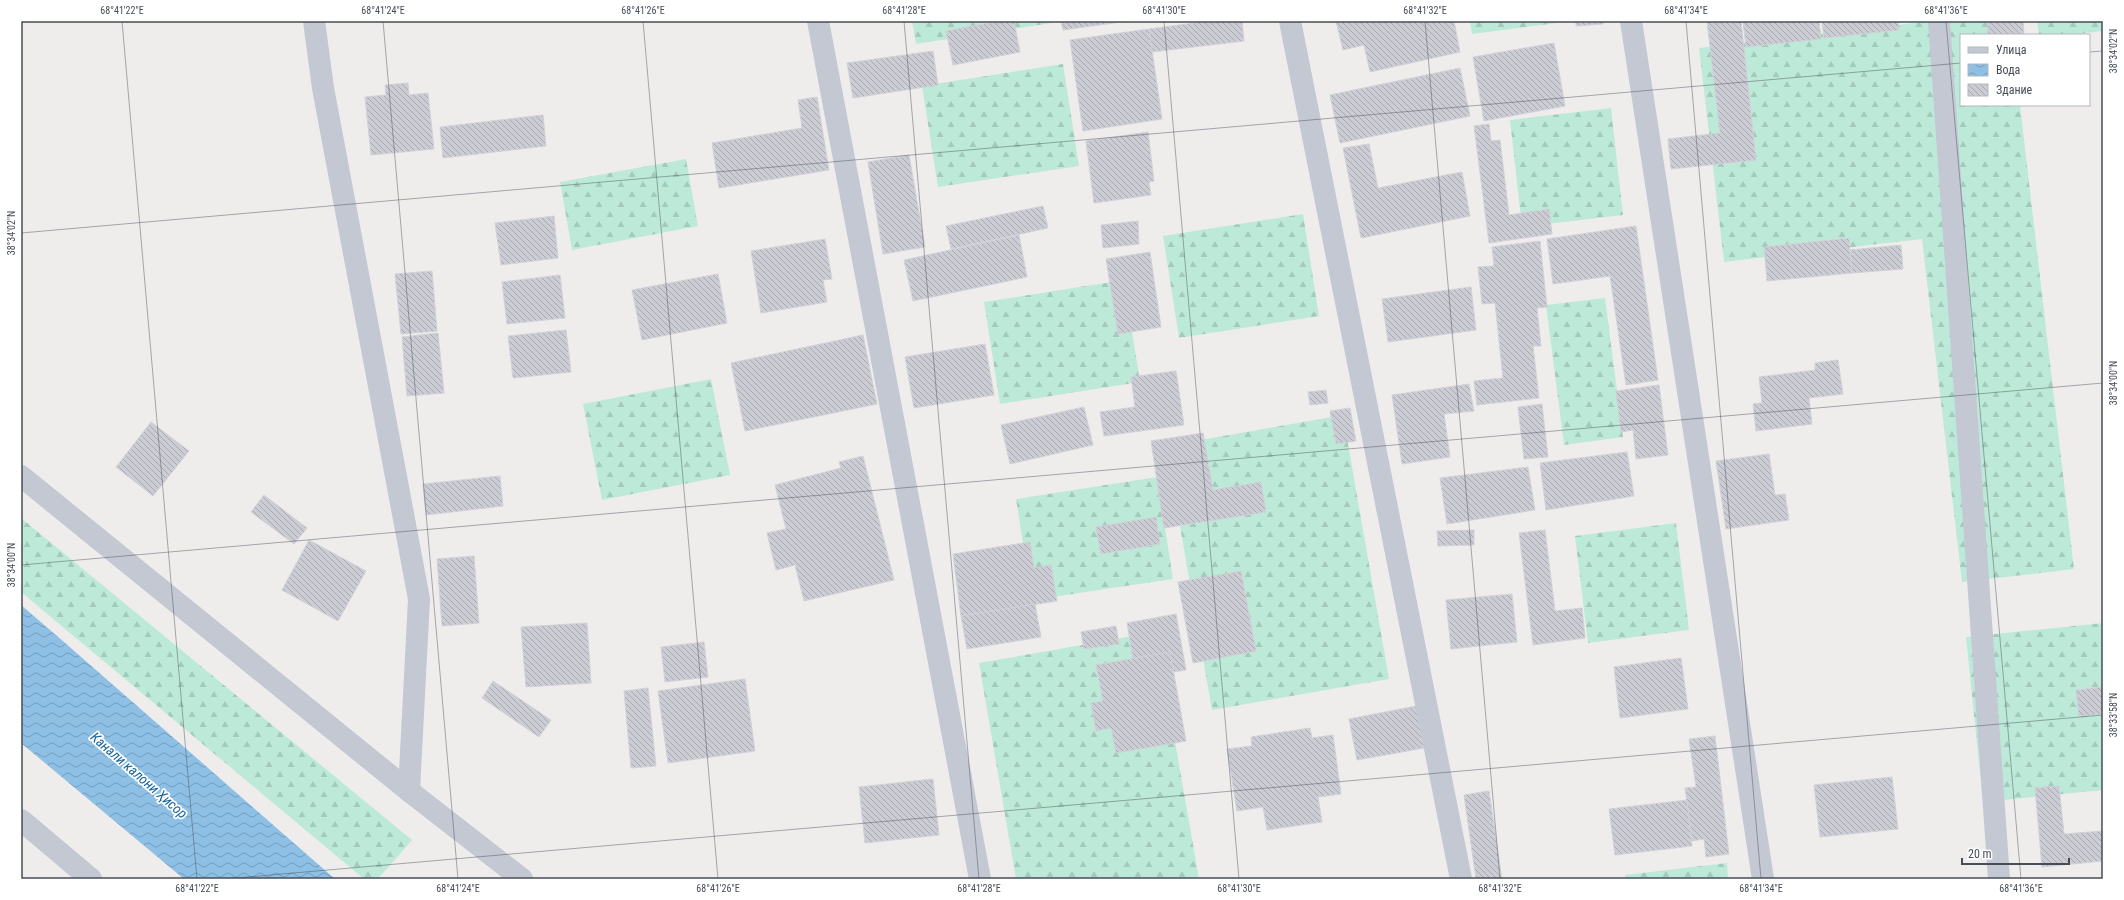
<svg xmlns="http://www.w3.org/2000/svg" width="2124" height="900" viewBox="0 0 2124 900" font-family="'Roboto Condensed',sans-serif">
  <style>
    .forest { fill: url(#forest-firs) }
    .water { fill: url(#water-waves) }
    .building { fill: url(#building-back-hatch); stroke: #d1d1d8 }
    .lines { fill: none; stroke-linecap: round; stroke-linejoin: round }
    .minor { stroke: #c3c8d3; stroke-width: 22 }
    .ticks { fill: none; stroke: #464c58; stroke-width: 1; stroke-opacity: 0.45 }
    .labels { text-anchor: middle; stroke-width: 3.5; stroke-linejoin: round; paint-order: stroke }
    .water-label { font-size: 14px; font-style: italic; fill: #17639b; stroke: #fff }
    .neatline { fill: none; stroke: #464c58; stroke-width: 1.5 }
    .ticks-label { font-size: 10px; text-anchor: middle; fill: #464c58 }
  </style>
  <defs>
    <pattern id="forest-firs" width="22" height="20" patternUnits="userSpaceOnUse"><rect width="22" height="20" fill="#bdead8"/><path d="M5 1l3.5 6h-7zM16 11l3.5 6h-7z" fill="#a4cabc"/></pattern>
    <pattern id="water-waves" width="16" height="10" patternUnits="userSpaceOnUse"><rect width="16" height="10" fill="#8dc0e4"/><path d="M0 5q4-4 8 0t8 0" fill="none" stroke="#759ebc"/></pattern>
    <pattern id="building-back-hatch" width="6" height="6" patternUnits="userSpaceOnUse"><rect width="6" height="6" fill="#cccdd4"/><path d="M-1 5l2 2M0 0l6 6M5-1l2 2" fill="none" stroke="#a7a9af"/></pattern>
  </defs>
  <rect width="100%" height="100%" fill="#efedec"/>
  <g class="forest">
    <path d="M912,21h140v2l-136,21z"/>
    <path d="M1470,21h103l-101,13z"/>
    <path d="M1931,21h79l2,14h-51v70h59l54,464 -112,13 -40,-343 -198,23 -25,-214z"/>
    <path d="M2037,21h66v10l-36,4h-28z"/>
    <path d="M1063,64l16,102 -141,21 -16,-101z"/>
    <path d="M1611,108l12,107 -101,12 -12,-107z"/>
    <path d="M686,159l12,67 -126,24 -12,-68z"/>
    <path d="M1303,214l16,102 -140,22 -16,-102z"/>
    <path d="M1124,280l16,102 -140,22 -16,-102z"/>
    <path d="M1605,298l18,139 -59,8 -18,-140z"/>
    <path d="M711,379l19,96 -128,25 -19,-96z"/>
    <path d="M1343,415l46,264 -177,31 -46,-264z"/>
    <path d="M1157,477l16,102 -141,21 -16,-101z"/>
    <path d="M21,518l391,322 -34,39h-14l-343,-287z"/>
    <path d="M1676,523l13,107 -101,13 -13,-107z"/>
    <path d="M2103,623v167l-120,12 -17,-165z"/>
    <path d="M1156,632l43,247h-183l-37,-216z"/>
    <path d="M1727,863l1,16h-102l-1,-4z"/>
  </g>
  <path class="water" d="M21,605l43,37 271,237h-151l-163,-136z"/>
  <g class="building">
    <path d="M1000,21h14l6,31 -67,13 -7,-34z"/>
    <path d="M1061,21h67l-65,9z"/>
    <path d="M1209,21h33l2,20 -92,11 -3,-23z"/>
    <path d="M1336,21h118l6,31 -90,20 -6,-27 -21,5z"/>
    <path d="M1576,21h27v3l-27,2z"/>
    <path d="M1707,21h34l15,139 -85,9 -3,-30 52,-6z"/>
    <path d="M1743,21h76l2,18 -75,8z"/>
    <path d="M1822,21h76l1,9 -75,8z"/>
    <path d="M1987,21h36l1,14h-36z"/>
    <path d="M1149,29l13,90 -79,12 -13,-91z"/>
    <path d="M1554,43l11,63 -81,15 -11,-64z"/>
    <path d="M933,51l5,34 -85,13 -6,-35z"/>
    <path d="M1460,68l10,48 -130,27 -10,-48z"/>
    <path d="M408,83l1,12 19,-2 6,56 -63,6 -6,-58 21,-2 -1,-10z"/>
    <path d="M817,97l12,73 -110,18 -7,-45 90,-15 -4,-28z"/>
    <path d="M543,115l3,31 -103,12 -3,-31z"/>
    <path d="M1489,124l2,17 9,-1 9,75 40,-6 3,25 -63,9 -15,-117z"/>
    <path d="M1148,132l6,49 -5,1 2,13 -57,8 -8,-62z"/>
    <path d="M1369,144l9,44 84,-16 8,44 -109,22 -18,-90z"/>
    <path d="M909,155l16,92 -42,7 -15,-92z"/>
    <path d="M1043,206l5,22 -97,21 -5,-23z"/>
    <path d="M554,216l4,42 -57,7 -6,-42z"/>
    <path d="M1138,221l1,23 -36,4 -2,-23z"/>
    <path d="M1636,226l22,154 -32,5 -16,-109 -57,8 -6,-45z"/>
    <path d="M1019,235l8,42 -114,24 -9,-41z"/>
    <path d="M1849,238l3,35 -85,8 -3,-34z"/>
    <path d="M825,239l7,40 -9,1 4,22 -66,11 -10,-62z"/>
    <path d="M1540,241l7,66 -10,1 4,38h-8l6,52 -62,7 -3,-24 29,-3 -8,-75 -13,1 -4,-37 16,-1 -2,-19z"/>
    <path d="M1901,245l2,24 -51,4 -2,-23z"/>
    <path d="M1150,252l11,75 -43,7 -12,-75z"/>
    <path d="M432,271l5,60 -36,3 -6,-60z"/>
    <path d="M718,274l9,49 -85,17 -10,-50z"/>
    <path d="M560,275l5,43 -58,6 -5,-42z"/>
    <path d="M1471,287l5,43 -88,12 -6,-43z"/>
    <path d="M566,330l5,42 -58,6 -5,-42z"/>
    <path d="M438,333l6,60 -37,3 -5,-59z"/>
    <path d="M863,335l14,69 -132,27 -14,-68z"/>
    <path d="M985,344l9,51 -80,13 -9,-51z"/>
    <path d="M1838,360l5,34 -34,4 3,26 -56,7 -3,-27 9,-1 -3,-26 56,-7v-7z"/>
    <path d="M1176,371l8,54 -80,11 -4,-24 35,-5 -4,-30z"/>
    <path d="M1469,384l5,27 -30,3 6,43 -48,7 -10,-69z"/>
    <path d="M1659,385l9,70 -32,4 -3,-29 -12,2 -5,-41z"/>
    <path d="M1326,390l2,13 -18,2 -2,-13z"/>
    <path d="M1542,404l6,53 -24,2 -6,-52z"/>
    <path d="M1084,407l9,38 -83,19 -9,-39z"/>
    <path d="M1350,408l6,33 -20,3 -6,-33z"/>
    <path d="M151,422l38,29 -36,45 -37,-29z"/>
    <path d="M1203,433l10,57 48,-8 5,30 -102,16 -13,-87z"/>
    <path d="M1627,452l7,44 -88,14 -6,-47z"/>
    <path d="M1769,454l6,41 10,-1 4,26 -63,9 -10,-68z"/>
    <path d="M863,456l31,124 -90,21 -9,-36 -19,5 -9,-37 19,-4 -11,-44 66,-17 -2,-6z"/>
    <path d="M1528,467l7,43 -88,14 -7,-46z"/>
    <path d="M500,476l3,30 -77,9 -3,-31z"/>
    <path d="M264,495l43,33 -13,16 -43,-32z"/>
    <path d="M1156,517l4,27 -59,10 -5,-27z"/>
    <path d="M1474,530v15l-36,1 -1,-15z"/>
    <path d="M1545,530l10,81 27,-3 3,30 -52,7 -14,-112z"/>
    <path d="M309,540l57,31 -28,50 -56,-31z"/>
    <path d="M1030,542l4,26 17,-3 6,36 -96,15 -8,-62z"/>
    <path d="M474,556l5,67 -37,3 -5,-67z"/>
    <path d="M1241,571l15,80 -63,12 -15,-81z"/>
    <path d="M1512,594l5,48 -66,7 -5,-49z"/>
    <path d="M1035,604l6,33 -74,12 -6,-33z"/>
    <path d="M1176,614l10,56 -13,2 -3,-20 -37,7 -6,-36z"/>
    <path d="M587,623l4,60 -65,4 -5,-60z"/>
    <path d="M1116,626l3,18 -35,5 -3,-17z"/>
    <path d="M704,642l4,35 -43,5 -4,-35z"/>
    <path d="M1170,652l16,89 -70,12 -5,-25 -15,3 -5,-28 12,-2 -7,-36z"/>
    <path d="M1681,658l7,51 -68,9 -6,-51z"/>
    <path d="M745,679l10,72 -87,12 -10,-72z"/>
    <path d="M493,681l58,39 -12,17 -57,-39z"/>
    <path d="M2103,687v27l-24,2 -3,-26z"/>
    <path d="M648,688l8,78 -25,2 -7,-77z"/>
    <path d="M1416,706l8,42 -67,12 -8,-41z"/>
    <path d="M1310,728l2,10 21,-3 8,59 -23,3 4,25 -55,8 -4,-23 -26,4 -10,-62 25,-3 -1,-9z"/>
    <path d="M1715,736l14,118 -23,3 -2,-18 -12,2 -7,-53 11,-1 -7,-48z"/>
    <path d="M1892,777l6,52 -78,8 -6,-52z"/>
    <path d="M933,779l6,56 -74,8 -6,-56z"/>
    <path d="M2059,786l5,48 39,-3v30l-61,6 -7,-79z"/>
    <path d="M1489,791l13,88h-26l-12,-84z"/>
    <path d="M1687,800l5,46 -77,9 -6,-46z"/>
  </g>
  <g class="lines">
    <g class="minor">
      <path d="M314,21l9,67 96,511 -10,192"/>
      <path d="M818,21l162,858"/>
      <path d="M1290,21l171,858"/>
      <path d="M1631,21l132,858"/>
      <path d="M1939,21l60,858"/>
      <path d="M21,476l388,315 113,88"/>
      <path d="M21,820l70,59"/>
    </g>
  </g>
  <path class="ticks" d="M122,21l75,858M383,21l75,858M643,21l75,858M904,21l75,858M1164,21l75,858M1425,21l75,858M1686,21l75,858M1946,21l75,858M2089,52l14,-1M21,233l1940,-170M21,565l2082,-182M225,879l1878,-164"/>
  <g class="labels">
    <g class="water-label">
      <text transform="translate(139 775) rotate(41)" y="5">Канали калони Ҳисор</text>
    </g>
  </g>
  <rect width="2124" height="900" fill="none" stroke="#ffffff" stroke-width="44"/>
  <rect x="1960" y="34" width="130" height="72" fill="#ffffff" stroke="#b5b7bc"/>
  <rect x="1968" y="47" width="20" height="6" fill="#c3c8d3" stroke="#b5b7bc"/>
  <text x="1996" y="54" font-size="12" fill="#464c58">Улица</text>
  <rect x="1968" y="64" width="20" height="12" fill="url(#water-waves)" stroke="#b5b7bc"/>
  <text x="1996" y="74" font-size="12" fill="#464c58">Вода</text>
  <rect x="1968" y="84" width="20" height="12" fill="url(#building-back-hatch)" stroke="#b5b7bc"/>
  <text x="1996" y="94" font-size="12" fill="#464c58">Здание</text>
  <path d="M1962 858v6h107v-6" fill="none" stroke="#464c58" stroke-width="2"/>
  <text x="1968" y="858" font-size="12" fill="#464c58" stroke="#ffffff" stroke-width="3" paint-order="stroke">20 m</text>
  <rect x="22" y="22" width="2080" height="856" class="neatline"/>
  <g class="ticks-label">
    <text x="122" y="14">68°41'22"E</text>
    <text x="383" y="14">68°41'24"E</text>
    <text x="643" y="14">68°41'26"E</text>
    <text x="904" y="14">68°41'28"E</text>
    <text x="1164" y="14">68°41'30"E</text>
    <text x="1425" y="14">68°41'32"E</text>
    <text x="1686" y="14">68°41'34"E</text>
    <text x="1946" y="14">68°41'36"E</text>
    <text transform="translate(2113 51) rotate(-90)" y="4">38°34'02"N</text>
    <text transform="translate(11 233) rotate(-90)" y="4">38°34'02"N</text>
    <text transform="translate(2113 383) rotate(-90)" y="4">38°34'00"N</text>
    <text transform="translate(11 565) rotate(-90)" y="4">38°34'00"N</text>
    <text transform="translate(2113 715) rotate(-90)" y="4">38°33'58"N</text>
    <text x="197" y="892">68°41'22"E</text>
    <text x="458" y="892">68°41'24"E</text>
    <text x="718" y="892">68°41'26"E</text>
    <text x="979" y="892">68°41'28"E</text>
    <text x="1239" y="892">68°41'30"E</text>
    <text x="1500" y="892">68°41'32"E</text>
    <text x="1761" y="892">68°41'34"E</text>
    <text x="2021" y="892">68°41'36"E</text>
  </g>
</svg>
